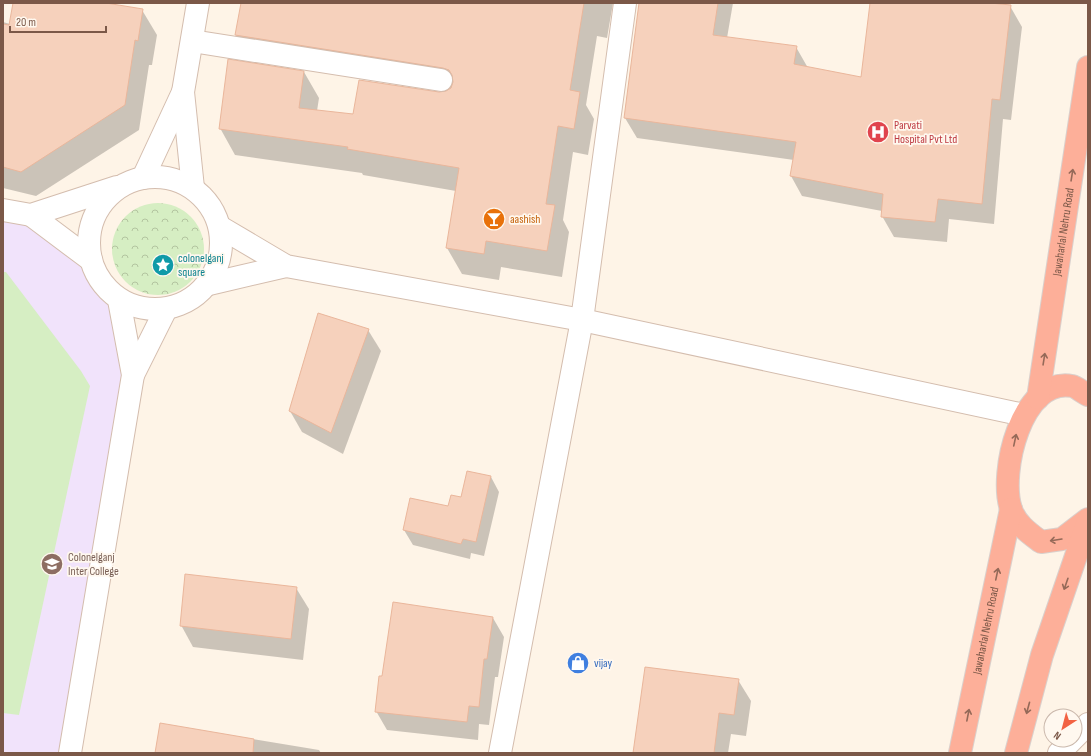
<svg xmlns="http://www.w3.org/2000/svg" width="1091" height="756" viewBox="0 0 1091 756" font-family="'Sofia Sans Condensed',sans-serif">
  <style>
    .education { fill: #f1e3fb }
    .park { fill: url(#park-crowns) }
    .garden { fill: #d6eec3 }
    .shadow { fill: #0003 }
    .building { fill: #f6d1bc; stroke: #eab69b }
    .lines { fill: none; stroke-linecap: round; stroke-linejoin: round }
    .street-casing { stroke: #d4bdae; stroke-width: 24 }
    .highway-casing { stroke: #dad0cc; stroke-width: 24 }
    .street { stroke: #fff; stroke-width: 22 }
    .highway { stroke: #fdaf99; stroke-width: 22 }
    .oneway { stroke: #956958 }
    .labels { text-anchor: middle; stroke-width: 3.5; stroke-linejoin: round; paint-order: stroke }
    .health-label { font-size: 12px; fill: #be3a42; stroke: #fff8ef; text-anchor: start }
    .food-label { font-size: 12px; fill: #c56008; stroke: #fff8ef; text-anchor: start }
    .street-label { font-size: 12px; fill: #7b5848; stroke: #fff8ef }
    .culture-label { font-size: 12px; fill: #0d838f; stroke: #fff8ef; text-anchor: start }
    .education-label { font-size: 12px; fill: #785e54; stroke: #fff8ef; text-anchor: start }
    .shop-label { font-size: 12px; fill: #366cbe; stroke: #fff8ef; text-anchor: start }
  </style>
  <defs>
    <pattern id="park-crowns" width="20" height="18" patternUnits="userSpaceOnUse"><rect width="20" height="18" fill="#d6eec3"/><path d="M2 6a3 3 0 1 1 6 0M12 15a3 3 0 1 1 6 0" fill="none" stroke="#b3c4a0"/></pattern>
  </defs>
  <rect width="100%" height="100%" fill="#fef4e7"/>
  <path class="education" d="M3,210l88,50 9,21 8,10 11,9 14,75 -63,378h-67z"/>
  <circle class="park" cx="158" cy="249" r="46"/>
  <path class="garden" d="M3,272h3l75,99 9,15 -71,329 -16,-2z"/>
  <g class="shadow">
    <path d="M14,3h97v2l31,5 15,25 -5,30h-3l-10,65 -103,66 -33,-8v-166l7,2z"/>
    <path d="M242,3h371l-6,35 -10,-2 -11,69 8,14 -6,36 -15,-3 -10,68 6,12 -7,45 -61,-10 -2,13 -37,-6 -15,-26 9,-57 -93,-16 -1,-2 -127,-18 -15,-27 84,-56 15,26 -2,13 37,5 93,-24 -195,-31 -16,-26z"/>
    <path d="M640,3h93l-6,35 69,9 12,21 54,10 9,-75h111l28,3 12,21 -11,93 -8,-1 -9,105 -45,-5 -2,23 -53,-5 -12,-21v-5l-80,-15 -11,-20 3,-16 -157,-22 -12,-20z"/>
    <path d="M368,330l13,21 -38,103 -41,-22 -12,-21z"/>
    <path d="M491,477l8,15 -15,64 -13,-3 -1,6 -57,-14 -9,-15 45,-23z"/>
    <path d="M296,588l13,21 -6,51 -110,-13 -12,-22z"/>
    <path d="M493,618l11,19 -6,40h-3l-6,48 -10,-1 -1,16 -91,-10 -11,-19 7,-34z"/>
    <path d="M738,680l13,21 -5,35 -15,-2 -3,19h-94z"/>
    <path d="M160,724l159,26 2,3h-165z"/>
  </g>
  <g class="building">
    <path d="M13,3h93l37,6 -5,32 -3,-1 -10,65 -104,67 -18,-5v-143l6,1z"/>
    <path d="M241,3h343l-14,87 10,2 -6,37 -16,-3 -12,78 9,1 -8,46 -61,-10 -2,13 -38,-6 13,-80 -112,-19 1,-2 -129,-18 9,-70 76,12 -5,37 54,6 6,-34 80,12 7,-1 5,-3 2,-6 -1,-7 -3,-5 -6,-2 -208,-33z"/>
    <path d="M639,3h79l-5,32 84,11 -3,18 67,13 9,-74h120l21,2 -11,95 -8,-1 -10,105 -44,-5 -3,23 -54,-5 2,-23 -93,-18 6,-34 -172,-24z"/>
    <path d="M318,313l51,16 -38,104 -42,-22z"/>
    <path d="M467,471l24,5 -15,66 -13,-3 -2,5 -58,-14 7,-32 38,8 3,-11 10,2z"/>
    <path d="M185,574l112,13 -6,52 -111,-13z"/>
    <path d="M393,602l100,15 -6,42h-3l-5,48 -10,-1 -2,16 -92,-10 4,-36h3z"/>
    <path d="M645,667l94,12 -5,36 -15,-2 -5,40h-81z"/>
    <path d="M160,723l94,16 -1,14h-98z"/>
  </g>
  <g class="lines">
    <g class="street-casing">
      <g id="street">
        <path d="M192,41l249,39"/>
        <circle cx="155" cy="243" r="66"/>
        <path d="M143,178l40,-86"/>
        <path d="M193,188l-10,-96 15,-89"/>
        <path d="M3,210l28,5 86,-28"/>
        <path d="M31,215l60,45"/>
        <path d="M220,227l66,39 296,54 442,95"/>
        <path d="M209,284l77,-18"/>
        <path d="M133,375l33,-66"/>
        <path d="M1075,737l13,-13"/>
        <path d="M70,753l63,-378 -14,-75"/>
        <path d="M500,753l82,-433 43,-317"/>
        <path d="M1059,753l13,-13"/>
      </g>
    </g>
    <g class="highway-casing">
      <g id="highway">
        <path d="M1088,395c-5,-2 -11,-8 -16,-9 -51,-9 -73,87 -61,123 5,15 18,24 30,33l21,-3 26,-20"/>
        <path id="s1" d="M1038,398l50,-331"/>
        <path id="s2" d="M960,753l51,-244"/>
        <path d="M1016,753l26,-98 46,-134"/>
      </g>
    </g>
    <use href="#street" class="street"/>
    <use href="#highway" class="highway"/>
  </g>
  <defs><path id="oneway-shaft" d="M-6 0H5M1.5-3L5.5 0L1.5 3" fill="none" stroke-width="1.6" stroke-linecap="round" stroke-linejoin="round"/></defs>
  <g class="oneway">
    <use href="#oneway-shaft" transform="translate(1072 175) rotate(-81)"/>
    <use href="#oneway-shaft" transform="translate(1044 359) rotate(-81)"/>
    <use href="#oneway-shaft" transform="translate(1015 440) rotate(-78)"/>
    <use href="#oneway-shaft" transform="translate(1056 540) rotate(171)"/>
    <use href="#oneway-shaft" transform="translate(997 574) rotate(-78)"/>
    <use href="#oneway-shaft" transform="translate(1066 584) rotate(109)"/>
    <use href="#oneway-shaft" transform="translate(1028 708) rotate(105)"/>
    <use href="#oneway-shaft" transform="translate(968 715) rotate(-79)"/>
  </g>
  <defs>
    <g id="hospital-disc" transform="scale(1.15)"><circle r="9.5" fill="#e0444e" stroke="#fff8ef"/><path d="M-5-5h3v3.5h4V-5h3V5h-3V1.5h-4V5h-3Z" fill="#fff"/></g>
    <g id="bar-disc" transform="scale(1.15)"><circle r="9.5" fill="#e8710a" stroke="#fff8ef"/><path d="M-6-5H6L.8 .8V4.5H3.5V6h-7V4.5H-.8V.8Z" fill="#fff"/></g>
    <g id="sight-disc" transform="scale(1.15)"><circle r="9.5" fill="#0f9aa8" stroke="#fff8ef"/><path d="M0-6L1.8-2.2L6-1.7L2.9 1.2L3.7 5.4L0 3.3L-3.7 5.4L-2.9 1.2L-6-1.7L-1.8-2.2Z" fill="#fff"/></g>
    <g id="school-disc" transform="scale(1.15)"><circle r="9.5" fill="#8d6e63" stroke="#fff8ef"/><path d="M0-5L7-2L0 1L-7-2ZM-4 1L0 2.5L4 1V4Q0 6-4 4Z" fill="#fff"/></g>
    <g id="shop-disc" transform="scale(1.15)"><circle r="9.5" fill="#3f7fe0" stroke="#fff8ef"/><path d="M-5-2.5h2.3a2.7 3.5 0 0 1 5.4 0H5L5.5 6h-11ZM-1.5-2.5h3a1.5 2.3 0 0 0-3 0Z" fill="#fff"/></g>
  </defs>
  <g fill-rule="evenodd">
    <use href="#hospital-disc" x="878" y="132"/>
    <use href="#bar-disc" x="494" y="219"/>
    <use href="#sight-disc" x="163" y="265"/>
    <use href="#school-disc" x="52" y="564"/>
    <use href="#shop-disc" x="578" y="663"/>
  </g>
  <g class="labels">
    <g class="health-label">
      <text x="894" y="129">Parvati<tspan x="894" dy="14">Hospital Pvt Ltd</tspan></text>
    </g>
    <g class="food-label">
      <text x="510" y="223">aashish</text>
    </g>
    <g class="street-label">
      <text dy="4" stroke="none"><textPath href="#s1" startOffset="168">Jawaharlal Nehru Road</textPath></text>
      <text dy="4" stroke="none"><textPath href="#s2" startOffset="125">Jawaharlal Nehru Road</textPath></text>
    </g>
    <g class="culture-label">
      <text x="178" y="262">colonelganj<tspan x="178" dy="14">square</tspan></text>
    </g>
    <g class="education-label">
      <text x="68" y="561">Colonelganj<tspan x="68" dy="14">Inter College</tspan></text>
    </g>
    <g class="shop-label">
      <text x="594" y="667">vijay</text>
    </g>
  </g>
  <rect width="1091" height="756" fill="none" stroke="#7b5848" stroke-width="8"/>
  <g transform="translate(1063 728) rotate(216)"><circle r="19" fill="#fff8ef" stroke="#cab8ac"/>
  <path d="M0-3L7 15L0 10L-7 15Z" fill="#f26242"/>
  <text y="-6" font-size="11" font-weight="bold" text-anchor="middle" fill="#7b5848">N</text>
  </g>
  <path d="M10 26v6h96v-6" fill="none" stroke="#7b5848" stroke-width="2"/>
  <text x="16" y="26" font-size="12" fill="#7b5848" stroke="#fff8ef" stroke-width="3" paint-order="stroke">20 m</text>
</svg>
